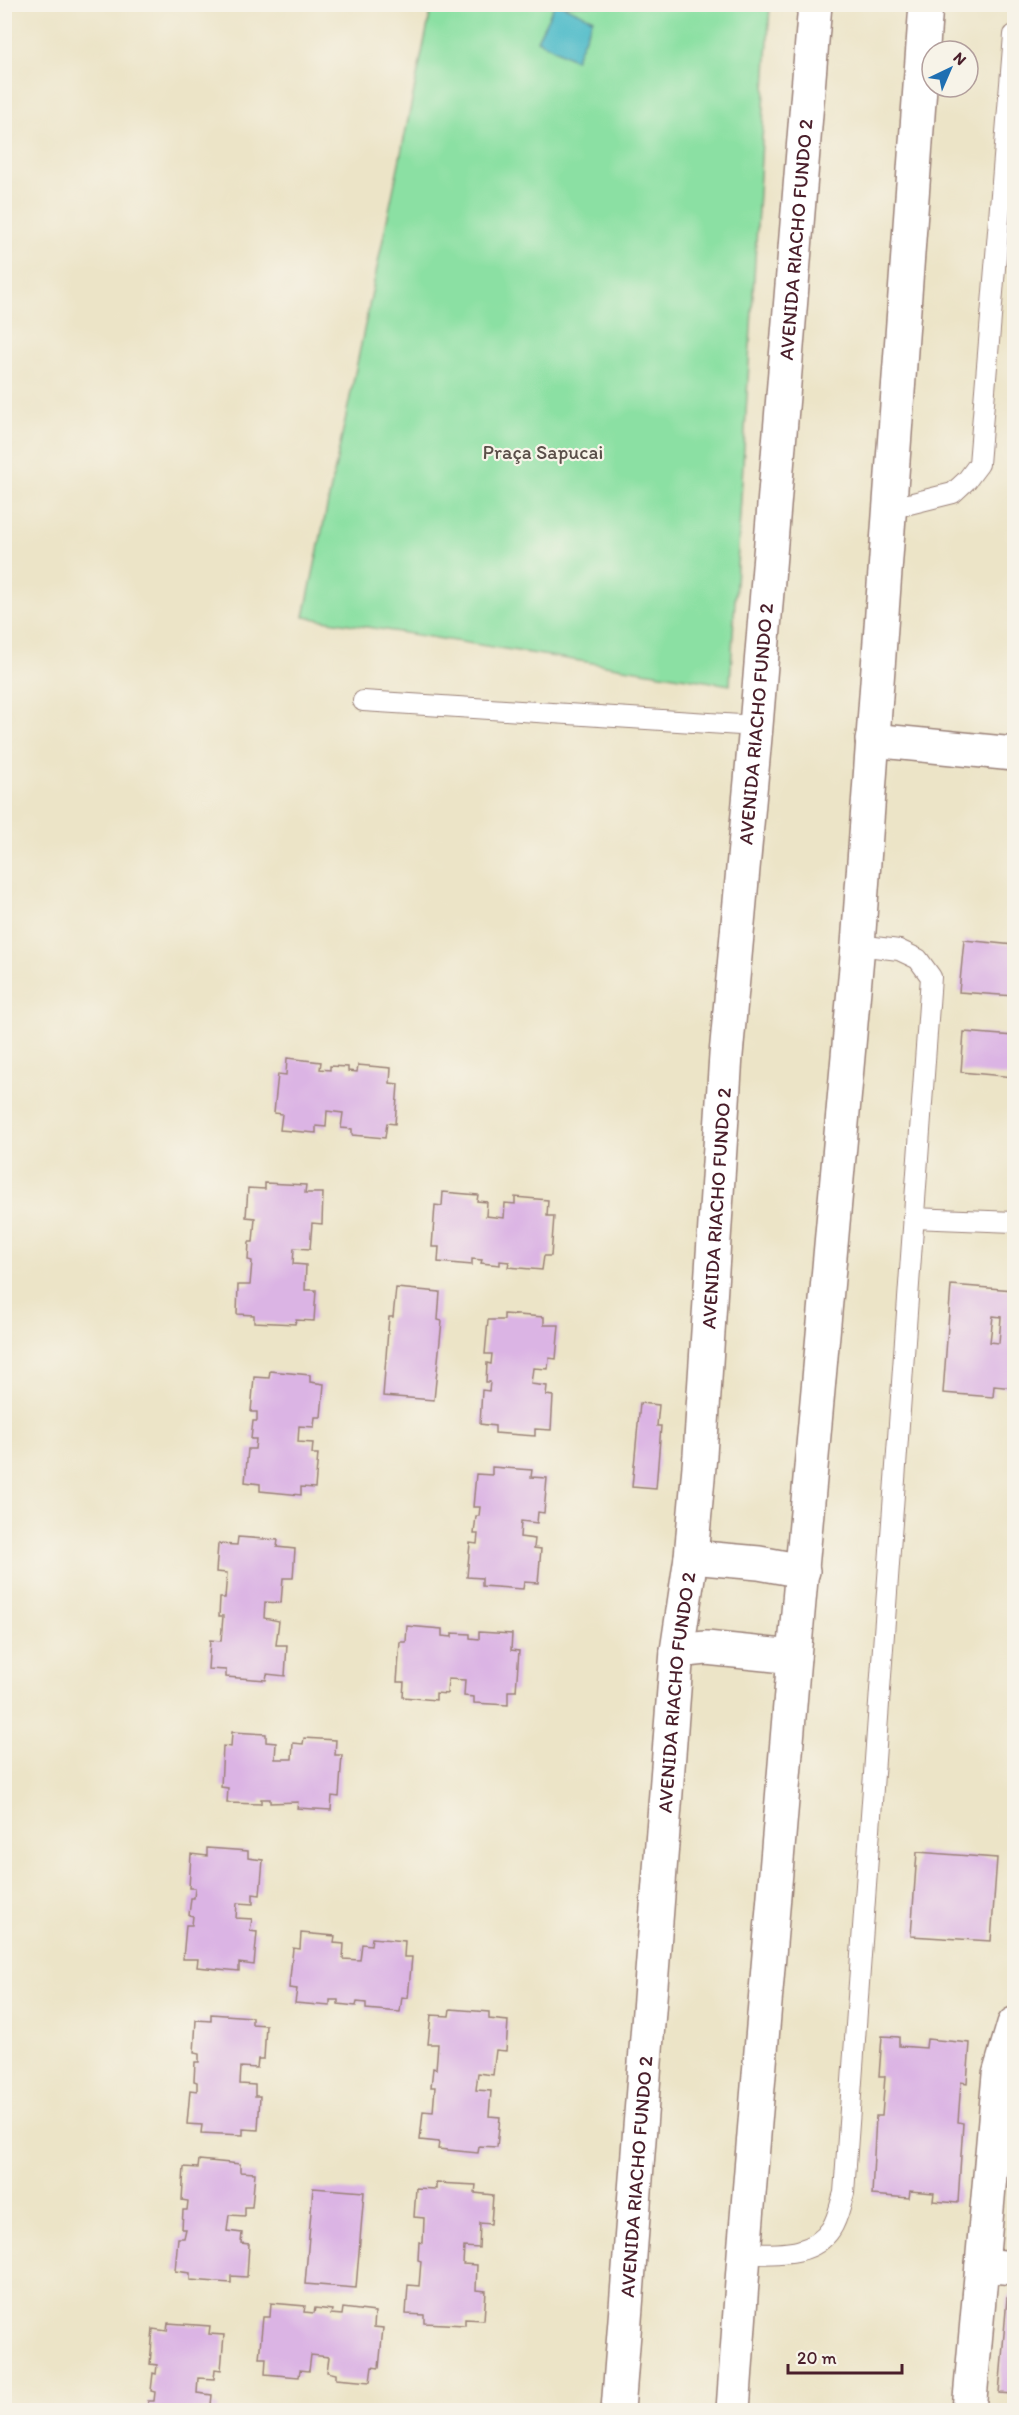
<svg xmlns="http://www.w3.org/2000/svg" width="1019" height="2415" viewBox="0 0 1019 2415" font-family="Itim,sans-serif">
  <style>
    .green { fill: #8be0a3; stroke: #6a8067; stroke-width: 1.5 }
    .water { fill: #4ebbc9; stroke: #4c6d7a; stroke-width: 1.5 }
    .building { fill: #dbb4e4; fill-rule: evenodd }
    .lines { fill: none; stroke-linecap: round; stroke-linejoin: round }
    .lane-casing { stroke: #9b8279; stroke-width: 22 }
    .street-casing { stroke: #9b8279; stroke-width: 36 }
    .secondary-casing { stroke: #9b8279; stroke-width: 36 }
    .lane { stroke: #fff; stroke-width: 20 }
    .street { stroke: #fff; stroke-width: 33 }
    .secondary { stroke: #fff; stroke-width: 33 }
    .labels { text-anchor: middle; stroke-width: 4.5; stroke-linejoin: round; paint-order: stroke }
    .street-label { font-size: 20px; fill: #4a1f2b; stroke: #f7f3e8 }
    .park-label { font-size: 20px; fill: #5a4f49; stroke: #f7f3e8 }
  </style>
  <rect width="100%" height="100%" fill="#f7f3e8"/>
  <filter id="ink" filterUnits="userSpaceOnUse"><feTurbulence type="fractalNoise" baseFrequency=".0167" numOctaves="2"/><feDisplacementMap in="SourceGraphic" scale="12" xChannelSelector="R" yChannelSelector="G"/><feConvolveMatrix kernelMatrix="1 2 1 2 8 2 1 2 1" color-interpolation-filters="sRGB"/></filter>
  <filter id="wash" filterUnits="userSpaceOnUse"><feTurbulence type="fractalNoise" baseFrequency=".008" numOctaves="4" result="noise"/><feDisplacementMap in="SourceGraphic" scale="24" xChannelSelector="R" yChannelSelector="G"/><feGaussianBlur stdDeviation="1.35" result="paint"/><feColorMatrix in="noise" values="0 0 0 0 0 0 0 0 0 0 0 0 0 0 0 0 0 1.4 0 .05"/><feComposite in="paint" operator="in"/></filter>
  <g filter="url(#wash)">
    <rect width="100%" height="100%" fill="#ece4c7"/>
    <path class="green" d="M432,5h338l-40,680 -426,-68z"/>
    <path class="water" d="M555,4l7,1 31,14 -18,41 -38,-20z"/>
    <g id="blocks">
      <g class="building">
        <path d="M1013,419h1v28h-4z"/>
        <path d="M964,940l50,5v51l-55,-4z"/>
        <path d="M964,1032l50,4v41l-53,-5z"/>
        <path d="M287,1058l34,4 -1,7 10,1v-4l18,1v4l9,1 1,-7 33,3 -1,15 8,1 -3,40 -8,-1 -2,15 -33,-3v-6l-11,-1 2,-15 -16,-2 -1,16 -10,-1v7l-36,-3 2,-16 -8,-1 4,-39 8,1z"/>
        <path d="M265,1183l41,2 -1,8h18l-1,31 -10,-1 -2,26 -16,-1 -1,16 13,1 -1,25h11l-2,31 -18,-1 -1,4 -41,-2v-7l-17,-1 1,-29h12l2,-24 -4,-1 1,-18h4l2,-24 -9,-1 2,-29 17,1z"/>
        <path d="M443,1192l35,3 -1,6 10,1 -1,14 18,2 1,-15 10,1v-7l33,3 -1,16h7l-3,40h-7l-2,14 -34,-3 1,-5 -9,-1v4l-19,-2 1,-3 -10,-1v6l-34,-3 1,-15h-7l3,-42 7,1z"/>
        <path d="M951,1285l63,5v98l-20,-2 -1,11 -50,-4zM993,1316l8,1 -2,26 -9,-1z"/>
        <path d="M396,1288l44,4 -2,28 4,1 -8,79 -51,-4 6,-79h4z"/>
        <path d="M504,1314l40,3v8h15l-3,34 -7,-1 -1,11 -15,-1 -2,16 16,2 -1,9 7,1 -2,34 -16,-1v7l-40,-3v-7l-15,-2 2,-34 7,1 1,-9h-4l1,-19 4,1 1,-10h-7l3,-34h16z"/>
        <path d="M270,1371l40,4v7l14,2 -3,33h-6l-1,10 -15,-1 -1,16 15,1 -1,11h6l-3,34 -14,-1v8l-41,-4v-7l-15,-2 3,-33h7l1,-10h-5l2,-18h4v-9h-6l3,-35 15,1z"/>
        <path d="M640,1403l19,2 -2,21h4l-5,63 -24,-2z"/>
        <path d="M492,1467l40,3 -1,7 16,1 -3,35 -6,-1 -1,11 -16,-2 -1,16 15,2 -1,9 7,1 -3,34 -14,-1 -1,7 -41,-3v-8l-15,-1 3,-34 7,1 1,-10h-4l2,-18h3l1,-9h-7l3,-33 16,1z"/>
        <path d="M238,1537l40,3 -1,7 18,2 -2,29h-10l-2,25 -16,-1 -1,16 15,3 -3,24h11l-2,31 -18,-2 -1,6 -40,-3v-7l-18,-1 2,-29 11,1 2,-25h-4l1,-18h5l2,-25 -11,-1 2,-28 19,1z"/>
        <path d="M407,1626l35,3v7l10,1v-4l18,1v4l9,1v-7l33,2 -1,16 8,1 -3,40h-8v14l-34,-2v-6l-10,-1 1,-16 -17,-1 -1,15 -11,-1v7l-33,-3 1,-15h-7l3,-40h6z"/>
        <path d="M232,1732l34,2v8l10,1 -1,16h17l1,-16 10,1 1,-6 32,2 -1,15h7l-3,42 -7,-1 -1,14 -34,-2 1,-6 -28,1v-4h-9v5l-34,-1 1,-15 -7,-1 2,-41 8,1z"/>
        <path d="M207,1848l41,3v7l15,2 -3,35 -7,-1v10l-16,-1 -1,15 16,1 -2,12 7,1 -3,33 -15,-2v8l-42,-4 1,-8h-15l3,-34h6l1,-9 -4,-1 2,-17h3l1,-10h-6l2,-34 16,2z"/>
        <path d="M917,1852l80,6 -6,83 -80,-5z"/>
        <path d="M301,1933l34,3 -1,7 10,1 -1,15 17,1 2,-16 9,1 1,-7 33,3 -1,16h8l-4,41 -6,-1 -2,15 -34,-3v-6l-9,-1 -1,4 -18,-2v-4h-8v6l-35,-3 2,-14 -8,-1 4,-40 7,1z"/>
        <path d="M450,2009l39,3v7l19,2 -2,30 -10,-1 -3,25 -15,-2 -2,17 15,1 -2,25 11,1 -3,30 -18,-1 -1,7 -40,-4 1,-7 -19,-2 3,-29 10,1 2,-25h-4l2,-19 3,1 2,-25h-10l3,-29 18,1z"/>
        <path d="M211,2014l41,3v7l14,1 -2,34h-6l-1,9 -16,-1 -1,17 15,1v11h5l-2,34 -15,-1v6l-42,-2 1,-8 -15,-1 3,-34 7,1v-9l-3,-1 1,-19h4v-8l-5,-1 2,-33 15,1z"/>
        <path d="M882,2036l17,1v9l27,2 1,-9 43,4 -3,40 -6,-1 -3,40 5,1 -5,80 -25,-2 1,-8 -24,-2 -1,7 -37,-3 4,-79h6l3,-40h-6z"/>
        <path d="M199,2160l41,4v8l15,1 -3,34h-7v9l-16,-1 -2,16 15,2 -1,10 8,1 -2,33 -16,-1v7l-41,-3v-7l-15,-2 3,-33h6l2,-9h-4l1,-19h4l1,-9 -6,-1 2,-33 14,1z"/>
        <path d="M436,2183l40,2 -1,8 18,2 -2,29 -11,-1 -1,25 -15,-1 -1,17 14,1 -1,25 10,1 -2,29 -19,-1v6l-41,-2v-8l-18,-1 2,-29 11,1 2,-25 -3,-1 1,-18 4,1 1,-25 -10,-1 2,-29 20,1z"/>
        <path d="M313,2188l51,4 -8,96 -51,-4z"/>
        <path d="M1014,2291v103l-15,-1 8,-95z"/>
        <path d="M271,2303l34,3 -1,6 10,1 1,-5 17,2 -1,4 11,1 1,-7 32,4 -1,15 9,1 -4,40 -7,-1 -2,15 -34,-3v-5l-9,-2 2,-15 -18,-2 -2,16 -9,-1 -1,7 -34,-3 1,-16h-7l4,-41h7z"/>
        <path d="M168,2323l42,3 -1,8 15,1 -3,35 -6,-1 -1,10 -16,-1 -1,15 15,2 -1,10 8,2 -1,3h-71l1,-9h6l1,-9 -4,-1 2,-18 3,1 1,-9 -7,-1 3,-35 14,2z"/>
      </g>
    </g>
  </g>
  <g filter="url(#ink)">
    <use href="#blocks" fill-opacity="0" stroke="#9b8279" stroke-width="1.5"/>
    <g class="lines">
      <g class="lane-casing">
        <g id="lane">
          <path d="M889,509l64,-16 14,-13 12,-16 35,-429"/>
          <path d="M363,701l393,25"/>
          <path d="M913,1218l101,4"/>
          <path d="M744,2254c31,-1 68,4 87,-25 7,-10 9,-24 13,-36l87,-1216 -13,-18 -19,-9 -41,-5"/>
        </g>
      </g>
      <g class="street-casing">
        <g id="street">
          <path d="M872,740l142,14"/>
          <path d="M982,2265l32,3"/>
          <path d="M969,2410l30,-335 15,-51"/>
        </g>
      </g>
      <g class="secondary-casing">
        <g id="secondary">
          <path d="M691,1557l68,6 44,8"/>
          <path d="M677,1651l29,-3 88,9"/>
          <path id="s1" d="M618,2410l59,-759 14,-94 9,-102 26,-400 30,-329 59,-722"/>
          <path d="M733,2410l11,-156 50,-597 64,-712 68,-941"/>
        </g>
      </g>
      <use href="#lane" class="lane"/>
      <use href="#street" class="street"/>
      <use href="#secondary" class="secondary"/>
    </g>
  </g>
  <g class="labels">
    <g class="street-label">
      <text dy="7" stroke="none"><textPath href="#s1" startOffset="2178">AVENIDA RIACHO FUNDO 2</textPath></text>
      <text dy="7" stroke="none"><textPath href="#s1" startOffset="1692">AVENIDA RIACHO FUNDO 2</textPath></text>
      <text dy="7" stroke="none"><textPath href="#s1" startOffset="1206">AVENIDA RIACHO FUNDO 2</textPath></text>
      <text dy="7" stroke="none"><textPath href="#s1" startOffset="720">AVENIDA RIACHO FUNDO 2</textPath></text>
      <text dy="7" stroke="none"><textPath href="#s1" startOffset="234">AVENIDA RIACHO FUNDO 2</textPath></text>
    </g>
    <g class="park-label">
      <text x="543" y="459">Praça Sapucai</text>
    </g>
  </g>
  <rect width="1019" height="2415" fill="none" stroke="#f7f3e8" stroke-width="24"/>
  <g transform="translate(950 69) rotate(44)"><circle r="28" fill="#f7f3e8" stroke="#b29e9c" stroke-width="1.5"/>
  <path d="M0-4.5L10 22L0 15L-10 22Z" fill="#1f6fb2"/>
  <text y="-9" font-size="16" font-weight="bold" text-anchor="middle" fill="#4a1f2b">N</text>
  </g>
  <path d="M788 2364v9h114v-9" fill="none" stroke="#4a1f2b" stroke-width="3"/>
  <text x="797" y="2364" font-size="18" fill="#4a1f2b" stroke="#f7f3e8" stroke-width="4.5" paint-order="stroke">20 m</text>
</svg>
